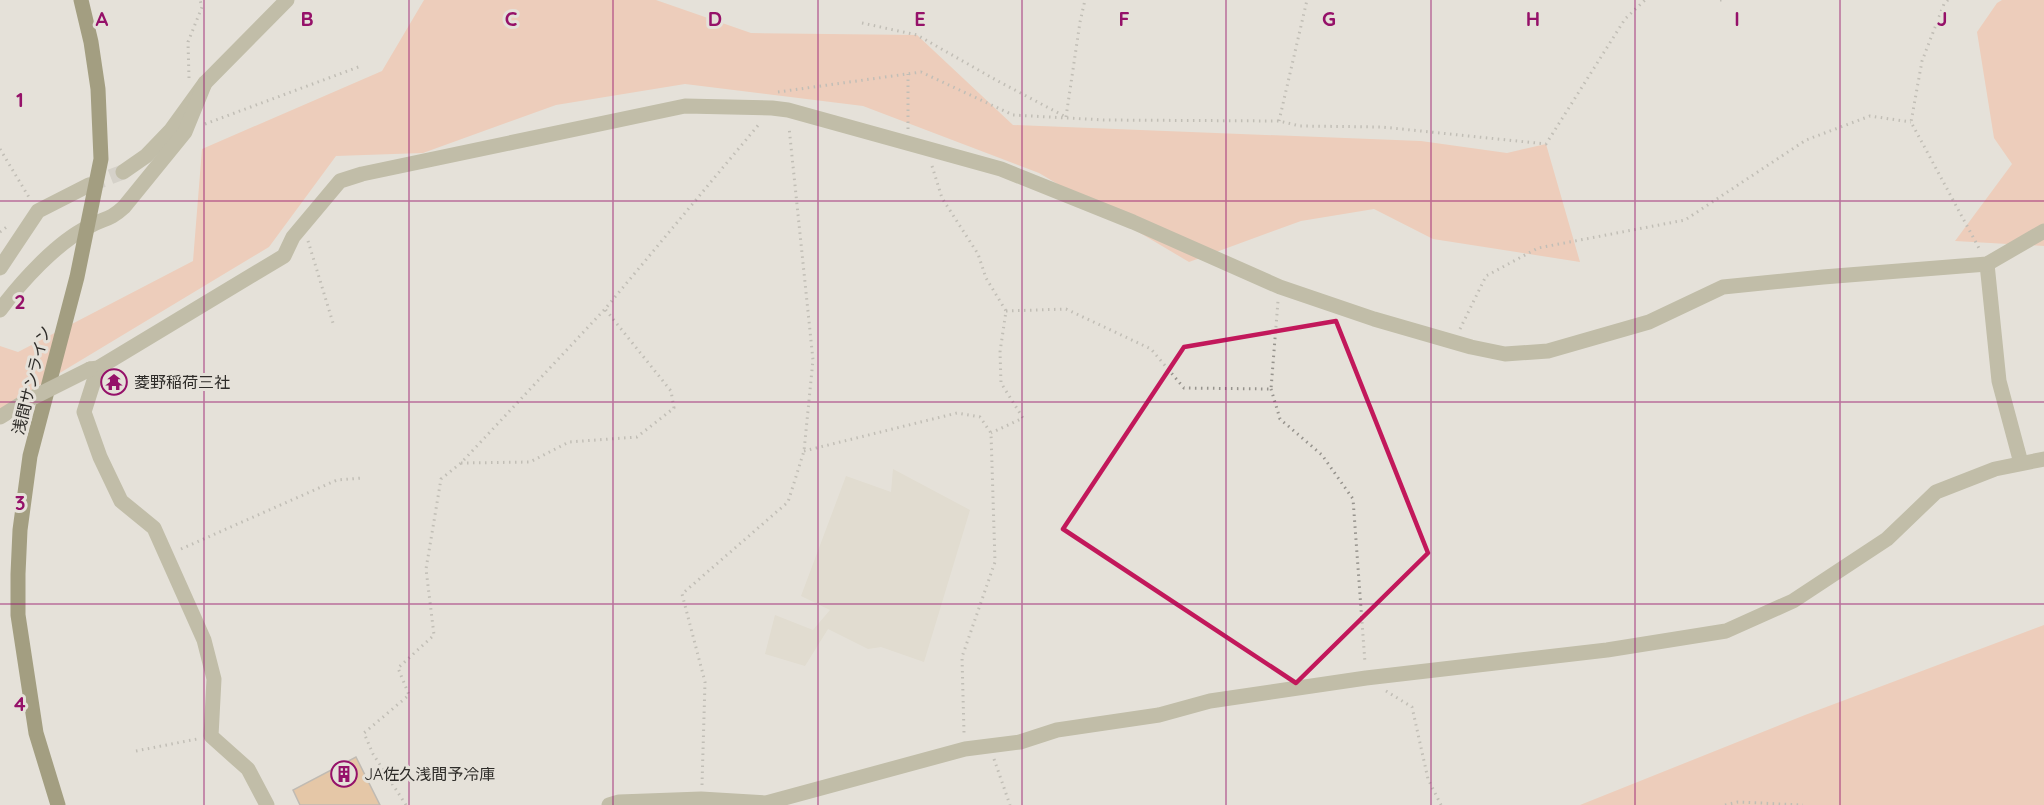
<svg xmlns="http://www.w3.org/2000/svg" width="2044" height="805" viewBox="0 0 2044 805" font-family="Quicksand,'Noto Sans JP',sans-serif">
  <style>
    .built { fill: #dbd4c5 }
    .green { fill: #f5b498 }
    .building { fill: #e4a66a; stroke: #928b85; stroke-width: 1.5 }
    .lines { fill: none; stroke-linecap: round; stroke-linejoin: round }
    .minor-tunnel { stroke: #c0bdb6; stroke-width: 15; stroke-dasharray: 15 8; stroke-linecap: butt }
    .path { stroke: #96938d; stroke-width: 3; stroke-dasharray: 1.5 4.5; stroke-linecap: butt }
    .minor { stroke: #94906e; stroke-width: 15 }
    .major { stroke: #534d18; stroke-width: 15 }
    .minor-bridge { stroke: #94906e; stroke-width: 15 }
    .marked { fill: none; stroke: #c2185b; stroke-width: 4.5; stroke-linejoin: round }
    .grid { fill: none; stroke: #951169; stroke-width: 1.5; stroke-opacity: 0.55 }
    .labels { text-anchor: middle; stroke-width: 6; stroke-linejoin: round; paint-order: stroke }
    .street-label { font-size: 16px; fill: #2e2c29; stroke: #e5e1d9 }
    .poi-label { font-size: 16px; fill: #2e2c29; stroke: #e5e1d9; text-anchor: start }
    .grid-label { font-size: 20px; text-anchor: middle; font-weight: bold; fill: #951169; stroke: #e5e1d9; stroke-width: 6; stroke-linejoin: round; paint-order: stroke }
  </style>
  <rect width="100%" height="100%" fill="#e5e1d9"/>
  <path class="built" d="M893,469l77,41 -46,152 -43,-15 -13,2 -40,-20 -23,37 -40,-12 10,-39 38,15 17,-20 -29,-14 45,-120 45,16z"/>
  <g class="green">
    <path d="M424,0h232l95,33 166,2 96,90 408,16 86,12 39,-9 34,118 -147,-23 -59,-30 -73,12 -112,41 -150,-89 -176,-67 -178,-22 -129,21 -133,48 -87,3 -67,91 -269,162v-63l18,6 175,-91 9,-112 180,-78z"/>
    <path d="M2002,0h42v246l-89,-5 57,-77 -18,-26 -17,-106 20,-29z"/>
    <path d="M2044,625v180h-464l225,-90z"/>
  </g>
  <path class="building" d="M356,757l24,48h-80l-7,-15z"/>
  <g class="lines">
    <path class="minor-tunnel" d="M89,185l34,-13"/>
    <g class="path">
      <path d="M1720,0h3"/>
      <path d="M1948,0l-4,4 -22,57 -11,61 69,128"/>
      <path d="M862,23l55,12 79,45 68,36"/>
      <path d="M189,78l-1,-36 14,-35 -2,-7"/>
      <path d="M778,92l143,-20 92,43 91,5 175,1 21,5 82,1 164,17 79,-125 20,-19"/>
      <path d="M1066,117l14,-95 5,-22"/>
      <path d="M1279,121l28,-121"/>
      <path d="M205,124l156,-58"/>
      <path d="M908,129v-55"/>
      <path d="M0,149l30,50"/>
      <path d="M932,166l10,32 36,56 8,24 20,33 -6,41 1,31 22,35 -32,15"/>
      <path d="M0,232l8,-6"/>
      <path d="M308,241l25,82"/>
      <path d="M1006,311l60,-2 85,40 33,39 87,1 7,-88"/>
      <path d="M1460,329l26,-53 52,-28 147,-28 121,-80 64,-24 41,6"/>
      <path d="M1271,389l9,30 42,36 31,44 12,164"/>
      <path d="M804,451l153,-38 23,4 11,16 4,129 -33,95 2,76"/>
      <path d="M461,463l69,-1 39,-20 68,-5 37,-29 -3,-17 -66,-82"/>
      <path d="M181,549l156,-69 25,-2"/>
      <path d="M1386,691l26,16 16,72 13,26"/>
      <path d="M136,751l61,-12"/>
      <path d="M994,759l16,46"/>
      <path d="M702,785l3,-103 -23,-88 106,-92 16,-51 9,-91 -24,-233"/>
      <path d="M406,805l-33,-51 -9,-21 45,-38 -11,-27 36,-33 -8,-66 15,-90 20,-16 144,-154 155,-186"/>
      <path d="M1725,805l13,-3 65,3"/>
    </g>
    <g class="minor">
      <path d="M123,172l23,-16 25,-26 34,-47 82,-83"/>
      <path d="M1987,264l12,117 22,82"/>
      <path d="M0,268l38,-57 51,-26"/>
      <path d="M0,310c21,-28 56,-67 88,-83 15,-9 21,-6 36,-20l61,-75 20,-49"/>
      <path d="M98,368l-14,44 16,45 21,44 33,27 50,112 10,39 -3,57 37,33 19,36"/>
      <path d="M90,369l8,-1 186,-112 9,-19 47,-56 22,-7 323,-68 87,2 16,2 213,59 132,53 147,65 94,32 97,28 34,7 43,-3 101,-29 74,-35 100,-10 164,-13 57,-33"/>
      <path d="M0,417l26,-16"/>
      <path d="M609,805l10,-3 82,-3 65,4 199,-54 55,-7 37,-12 102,-15 51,-14 156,-23 241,-28 119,-19 67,-30 94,-62 49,-47 59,-23 49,-10"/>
    </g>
    <path class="major" d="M58,805l-22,-72 -18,-118v-41l2,-44 10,-74 47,-179 24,-118 -3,-70 -7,-47 -10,-42"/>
    <path class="minor-bridge" d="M26,401l64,-32"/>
  </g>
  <path d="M0 0H2044V805H0ZM1336,321l92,232 -132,130 -233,-154 121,-182z" fill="#e5e1d9" fill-opacity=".55" fill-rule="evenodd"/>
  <path class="marked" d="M1336,321l92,232 -132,130 -233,-154 121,-182z"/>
  <path class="grid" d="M204,0v805M409,0v805M613,0v805M818,0v805M1022,0v805M1226,0v805M1431,0v805M1635,0v805M1840,0v805M0,201h2044M0,402h2044M0,604h2044"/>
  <defs>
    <g id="temple-ring" transform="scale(1.35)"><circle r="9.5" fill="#e5e1d9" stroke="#951169" stroke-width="1.5"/><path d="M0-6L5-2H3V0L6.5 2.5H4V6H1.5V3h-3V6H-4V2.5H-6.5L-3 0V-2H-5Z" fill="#951169"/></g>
    <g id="building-ring" transform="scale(1.35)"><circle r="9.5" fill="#e5e1d9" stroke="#951169" stroke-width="1.5"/><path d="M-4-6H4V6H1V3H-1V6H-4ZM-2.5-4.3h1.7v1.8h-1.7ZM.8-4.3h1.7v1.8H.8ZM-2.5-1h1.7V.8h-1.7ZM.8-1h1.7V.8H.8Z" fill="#951169"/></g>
  </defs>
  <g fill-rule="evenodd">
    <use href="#temple-ring" x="114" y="382"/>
    <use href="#building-ring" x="344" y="774"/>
  </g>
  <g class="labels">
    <g class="street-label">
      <text transform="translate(31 380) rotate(-76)" y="6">浅間サンライン</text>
    </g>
    <g class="poi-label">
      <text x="134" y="388">菱野稲荷三社</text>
      <text x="364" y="780">JA佐久浅間予冷庫</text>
    </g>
  </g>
  <g class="grid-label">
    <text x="102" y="26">A</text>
    <text x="307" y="26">B</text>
    <text x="511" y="26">C</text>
    <text x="715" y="26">D</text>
    <text x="920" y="26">E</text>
    <text x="1124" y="26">F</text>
    <text x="1329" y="26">G</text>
    <text x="1533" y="26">H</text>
    <text x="1737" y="26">I</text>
    <text x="1942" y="26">J</text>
    <text x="20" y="107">1</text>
    <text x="20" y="309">2</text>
    <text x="20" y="510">3</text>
    <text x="20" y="711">4</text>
  </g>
</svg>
